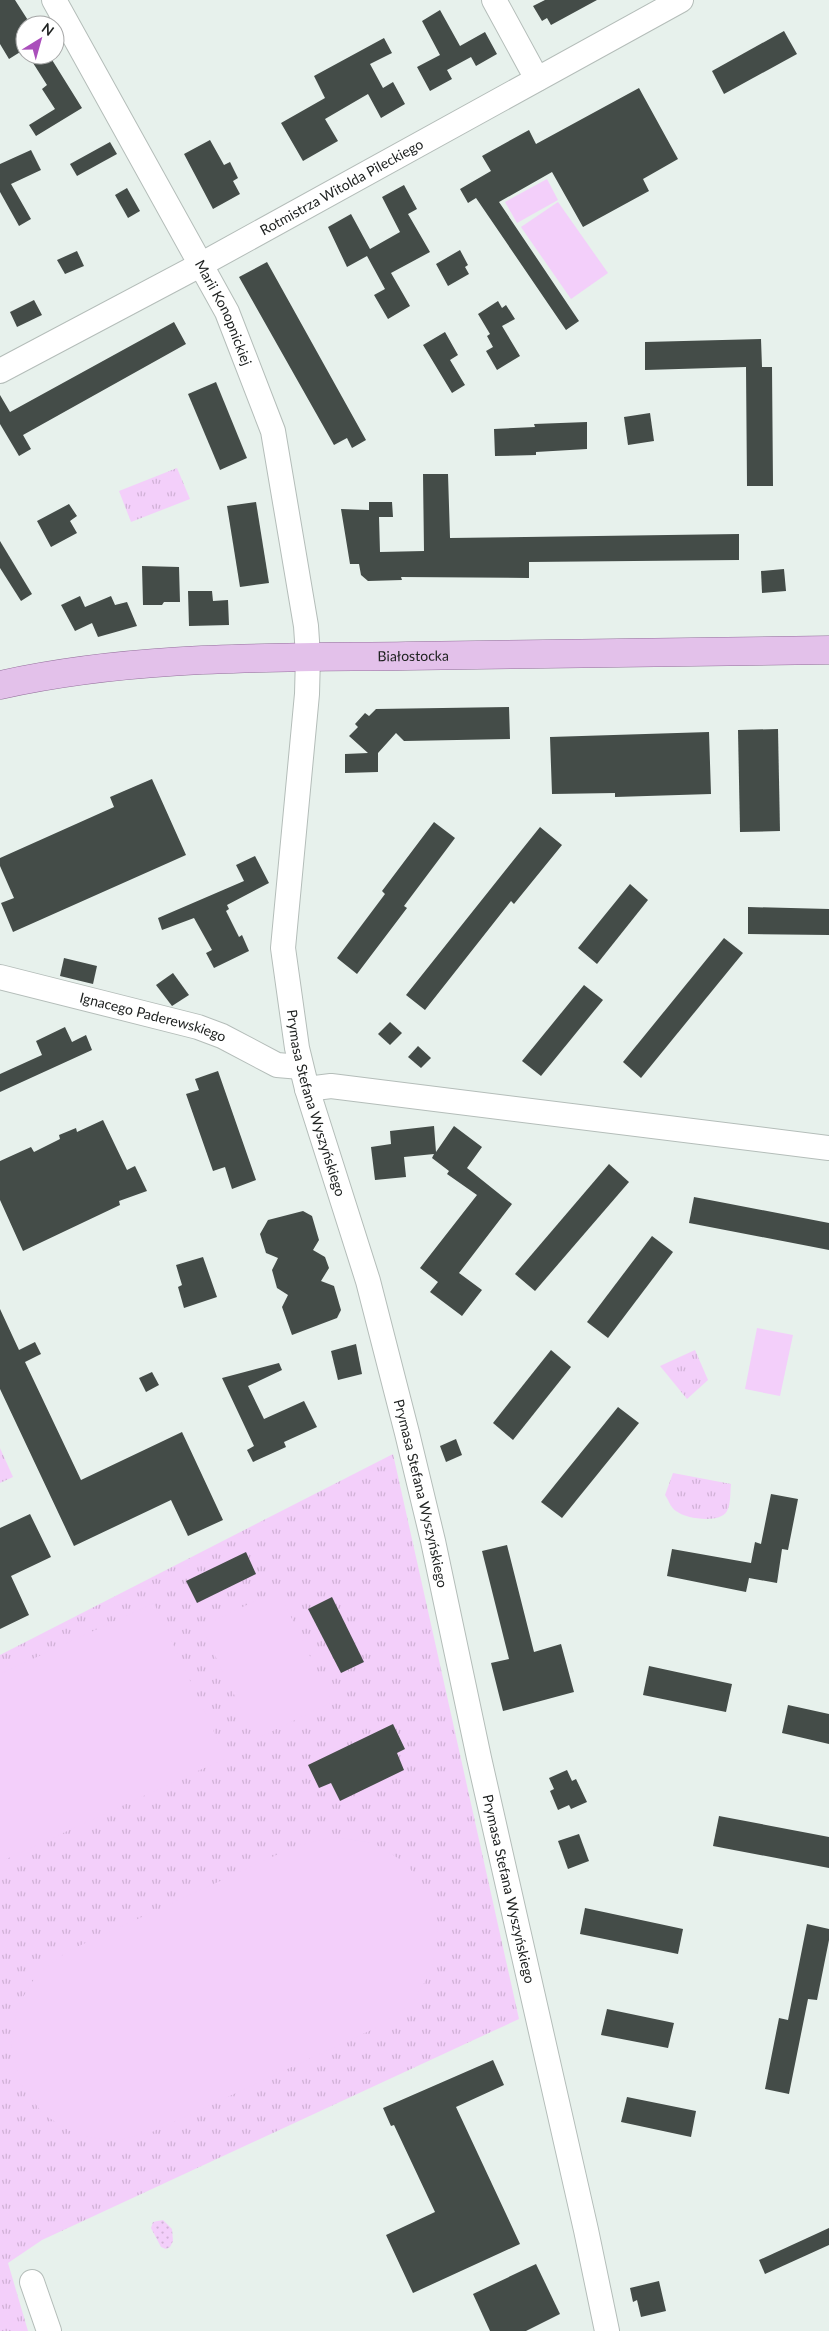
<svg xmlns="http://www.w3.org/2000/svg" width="829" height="2331" viewBox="0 0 829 2331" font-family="Lato,sans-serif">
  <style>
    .grass { fill: url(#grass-dots) }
    .park { fill: url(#park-tufts) }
    .pitch { fill: #f3cffa }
    .building { fill: #444c48 }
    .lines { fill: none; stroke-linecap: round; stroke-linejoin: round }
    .minor-casing { stroke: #b4bdb9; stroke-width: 26 }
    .major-casing { stroke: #936f9b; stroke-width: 29 }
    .minor { stroke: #fff; stroke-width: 24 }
    .major { stroke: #e3c1ea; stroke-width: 28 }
    .labels { text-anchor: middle; stroke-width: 5; stroke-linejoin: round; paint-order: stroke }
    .street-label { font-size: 14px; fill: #202322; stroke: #fff }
  </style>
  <defs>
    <pattern id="grass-dots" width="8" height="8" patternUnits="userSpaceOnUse" patternTransform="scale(1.25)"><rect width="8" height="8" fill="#f3cffa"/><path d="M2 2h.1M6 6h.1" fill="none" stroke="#d0b1d6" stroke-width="1.8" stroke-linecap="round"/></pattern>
    <pattern id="park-tufts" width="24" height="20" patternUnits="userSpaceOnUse" patternTransform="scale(1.25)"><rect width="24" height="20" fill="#f3cffa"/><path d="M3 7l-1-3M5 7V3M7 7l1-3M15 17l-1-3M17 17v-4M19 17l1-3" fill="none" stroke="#d0b1d6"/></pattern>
  </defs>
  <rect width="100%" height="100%" fill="#e7f1ec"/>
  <path class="grass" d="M163,2220l9,9 1,12 -3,6 -4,2 -5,-2 -10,-19 2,-6z"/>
  <g class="park">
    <path d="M177,468l13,31 -59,23 -12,-31z"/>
    <path d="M695,1350l13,30 -21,19 -27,-33z"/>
    <path d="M0,1448l13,29 -13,6z"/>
    <path d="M393,1454l126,565 -477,221 -34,23 20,68h-28v-676z"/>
    <path d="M673,1473l58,11c-1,8 0,20 -4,27 -7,13 -41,8 -51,0 -5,-3 -7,-10 -11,-16z"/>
  </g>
  <g class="pitch">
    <path d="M547,179l11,21 -41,23 -12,-21z"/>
    <path d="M558,202l50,71 -37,26 -50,-72z"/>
    <path d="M757,1328l36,7 -13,61 -35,-7z"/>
    <path d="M278,1590l54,112 -76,37 -55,-112z"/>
    <path d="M154,1603l72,155 -226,104v-188z"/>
    <path d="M334,1837l39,6 33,20 22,31 10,38 -6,38 -20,33 -32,23 -228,106 -38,9 -38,-6 -33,-21 -23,-31 -9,-38 6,-38 20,-33 31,-23 228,-105z"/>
  </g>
  <g class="building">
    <path d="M0,0h15l16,25h-6v24l-16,10 -9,-15z"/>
    <path d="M545,0h52l-46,25 -4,-7 -5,3 -9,-15z"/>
    <path d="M440,10l20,36 25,-14 12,22 -21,12 -5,-9 -24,13 5,9 -22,12 -13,-24 23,-12 -18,-34z"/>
    <path d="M784,31l13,23 -73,40 -12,-23z"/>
    <path d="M384,38l8,15 -22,11 13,24 10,-6 12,22 -24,14 -13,-24 -43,25 13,22 -35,20 -22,-38 44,-25 -11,-22z"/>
    <path d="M28,55h21l33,53 -46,28 -7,-11 26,-16 -13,-20 5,-4z"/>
    <path d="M639,88l39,71 -35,20 6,12 -66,36 -31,-55 -53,30 80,119 -13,9 -90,-132 -8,5 -8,-14 31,-18 -9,-15 47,-26 7,14z"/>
    <path d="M210,140l14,25 6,-3 8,16 -5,3 7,13 -27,15 -29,-55z"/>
    <path d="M110,142l7,12 -40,22 -7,-12z"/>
    <path d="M31,150l10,20 -30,14 20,35 -12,7 -19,-34v-28z"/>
    <path d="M404,185l13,24 -9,5 22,38 -39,21 19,33 -22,13 -14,-24 11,-6 -18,-33 -20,11 -19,-40 23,-13 19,35 30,-17 -18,-35z"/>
    <path d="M127,188l13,23 -12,7 -13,-23z"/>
    <path d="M460,250l8,15 -3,2 4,7 -21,12 -12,-22z"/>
    <path d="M77,251l7,15 -19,8 -8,-14z"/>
    <path d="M267,262l99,178 -14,8 -5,-10 -13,7 -95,-168z"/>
    <path d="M34,300l8,15 -25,12 -7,-15z"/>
    <path d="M498,301l4,7 4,-3 9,14 -13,7 18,30 -23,14 -11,-19 7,-4 -6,-11 3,-2 -12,-20z"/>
    <path d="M174,322l12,22 -163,91 8,14 -12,7 -19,-32v-29l10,17z"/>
    <path d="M445,332l13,23 -8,5 15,25 -13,8 -29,-48z"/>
    <path d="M761,339l1,28h10l1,119h-26l-1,-119 -101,3v-28z"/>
    <path d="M216,382l31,76 -27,12 -32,-76z"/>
    <path d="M650,413l4,28 -26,4 -4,-28z"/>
    <path d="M587,422v27l-51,3v3l-41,1 -1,-27 41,-2 -1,-3z"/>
    <path d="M423,474h25l2,64 289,-4v26l-210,2v16l-128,-1 1,3 -34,1 -7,-6 -2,-11h-9l-9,-55 28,1v-8h23l1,15h-14l1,35 44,-1z"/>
    <path d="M256,502l13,81 -29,4 -13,-81z"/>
    <path d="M69,504l8,12 -7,5 7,12 -26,14 -14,-26z"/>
    <path d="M0,541l32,53 -11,7 -21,-33z"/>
    <path d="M142,566l37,1 1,35h-16l-2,3h-19z"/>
    <path d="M784,569l2,22 -24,2 -1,-22z"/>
    <path d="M188,591h24l1,10 15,-1 1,25 -40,1z"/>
    <path d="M80,596l5,11 26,-11 4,9 12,-3 10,24 -39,11 -6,-14 -17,8 -14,-26z"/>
    <path d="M509,707l1,32 -106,2 -8,-8 -18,20v19l-33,1v-19l23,-1 -19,-17 9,-9 -3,-3 10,-11 4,3 7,-7z"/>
    <path d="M778,729l2,102 -40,1 -2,-102z"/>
    <path d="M709,732l2,62 -96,3v-4l-63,1 -2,-57z"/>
    <path d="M152,779l34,76 -173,77 -12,-29 13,-5 -14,-32v-8l114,-51 -4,-10z"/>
    <path d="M434,822l21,16 -51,68 3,2 -50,66 -20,-16 48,-64 -3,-3z"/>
    <path d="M540,827l22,18 -48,59 -3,-3 -86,109 -19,-15z"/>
    <path d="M255,856l14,27 -42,22 2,4 -3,2 13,26 3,-2 7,16 -35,17 -8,-15 6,-3 -18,-32 -32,12 -4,-12 86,-37 -8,-16z"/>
    <path d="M630,884l18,16 -51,64 -19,-16z"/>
    <path d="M748,907l81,2v26l-81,-1z"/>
    <path d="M724,938l19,15 -102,125 -18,-16z"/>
    <path d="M64,958l33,8 -4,18 -33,-8z"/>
    <path d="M173,973l16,22 -17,11 -16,-21z"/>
    <path d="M584,985l19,15 -62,76 -19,-15z"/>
    <path d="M390,1022l12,11 -12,12 -12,-11z"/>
    <path d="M65,1027l7,15 14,-7 6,15 -92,42v-18l42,-19 -6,-14z"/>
    <path d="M418,1046l13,12 -10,10 -13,-11z"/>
    <path d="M218,1071l38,109 -24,9 -7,-22 -12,4 -27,-77 13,-4 -4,-11z"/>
    <path d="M103,1120l24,50 8,-4 12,25 -28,10 1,4 -97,46 -23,-51v-39l31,-14 3,5 26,-13 -1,-4 17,-7 1,4z"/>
    <path d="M434,1126l2,26 18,-26 28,21 -15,21 45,36 -53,69 23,17 -20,26 -32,-24 8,-10 -18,-14 57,-73 -30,-21 2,-3 -17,-13 2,-4 -30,3 2,20 -31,3 -4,-33 20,-3 -1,-13z"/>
    <path d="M609,1164l20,18 -94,109 -20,-17z"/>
    <path d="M694,1197l135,26v27l-140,-27z"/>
    <path d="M303,1211l9,5 7,24 -6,10 12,7 4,11 -8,13 13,5 7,24 -4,8 -45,17 -10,-28 6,-12 -11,-7 -5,-18 6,-12 -12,-5 -6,-19 8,-14z"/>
    <path d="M652,1236l21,16 -65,86 -21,-16z"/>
    <path d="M203,1257l14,40 -33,11 -6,-21 4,-2 -6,-20z"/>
    <path d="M0,1309l19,41 16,-8 6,12 -16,8 56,118 101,-48 41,88 -35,16 -17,-36 -97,46 -74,-157z"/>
    <path d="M356,1344l6,30 -24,6 -7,-29z"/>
    <path d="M551,1350l20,17 -58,73 -20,-17z"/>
    <path d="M279,1363l3,7 -34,16 16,33 40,-18 13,26 -33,15 2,5 -33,15 -6,-12 7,-4 -32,-68z"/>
    <path d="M152,1372l7,13 -13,7 -7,-14z"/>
    <path d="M618,1407l21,16 -77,95 -21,-16z"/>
    <path d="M456,1439l6,16 -16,7 -6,-16z"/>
    <path d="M771,1494l27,5 -10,51 -6,-1 -5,34 -28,-5 -3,14 -79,-16 5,-27 79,14 4,-21 6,2z"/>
    <path d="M30,1514l21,43 -40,19 18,39 -29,14v-101z"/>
    <path d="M507,1545l27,107 27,-8 13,48 -71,19 -12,-48 18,-4 -27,-108z"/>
    <path d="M246,1552l10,22 -59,29 -11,-22z"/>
    <path d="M332,1597l32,65 -23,11 -33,-64z"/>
    <path d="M649,1666l83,18 -6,28 -83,-17z"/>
    <path d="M788,1705l41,9v30l-47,-11z"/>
    <path d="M393,1724l12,25 -8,4 7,17 -64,31 -9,-18 -12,5 -11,-23z"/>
    <path d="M567,1770l5,11 4,-2 11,23 -16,7 -2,-4 -11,5 -8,-19 4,-2 -5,-11z"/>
    <path d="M719,1816l110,21v31l-116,-22z"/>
    <path d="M579,1834l10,27 -21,8 -10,-28z"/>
    <path d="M585,1908l98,21 -5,25 -98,-20z"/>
    <path d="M807,1924l22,5v11l-12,60 -9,-1 -19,95 -24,-5 14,-71 9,2z"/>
    <path d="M607,2009l67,14 -6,25 -67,-13z"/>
    <path d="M493,2060l11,25 -48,22 64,137 -107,49 -27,-58 49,-23 -41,-87 -3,1 -8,-18z"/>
    <path d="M627,2097l69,14 -5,26 -70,-15z"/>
    <path d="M829,2228v17l-64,29 -6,-14z"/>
    <path d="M536,2264l24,50 -34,17h-36l-17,-37z"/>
    <path d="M659,2281l7,30 -25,6 -4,-17 -4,2 -3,-14z"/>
  </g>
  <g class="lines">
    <g class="minor-casing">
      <g id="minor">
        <path id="s1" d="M54,0l173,312 46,119 33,195 2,30 -1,38 -24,254 14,100 10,41 61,192 39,152 26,108 46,217 107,472 21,101"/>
        <path d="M494,0l43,79"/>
        <path id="s2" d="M0,371l202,-107 479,-264"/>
        <path id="s3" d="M0,977l198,50 24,9 55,29 24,2"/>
        <path d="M307,1089l24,-3 498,62"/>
        <path d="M32,2282l17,49"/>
      </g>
    </g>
    <g class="major-casing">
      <g id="major">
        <path id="s4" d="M0,685c134,-30 271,-27 407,-29 141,-1 281,-5 422,-6"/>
      </g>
    </g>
    <use href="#minor" class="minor"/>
    <use href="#major" class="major"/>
  </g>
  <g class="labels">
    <g class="street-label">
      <text dy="5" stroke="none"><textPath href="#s2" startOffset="388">Rotmistrza Witolda Pileckiego</textPath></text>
      <text dy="5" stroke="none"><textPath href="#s1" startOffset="356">Marii Konopnickiej</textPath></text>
      <text dy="5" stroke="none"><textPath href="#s4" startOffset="415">Białostocka</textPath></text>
      <text dy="5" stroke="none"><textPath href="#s3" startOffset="158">Ignacego Paderewskiego</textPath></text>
      <text dy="5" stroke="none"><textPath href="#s1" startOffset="1164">Prymasa Stefana Wyszyńskiego</textPath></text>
      <text dy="5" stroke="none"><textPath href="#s1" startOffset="1569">Prymasa Stefana Wyszyńskiego</textPath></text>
      <text dy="5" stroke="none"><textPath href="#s1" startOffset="1974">Prymasa Stefana Wyszyńskiego</textPath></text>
    </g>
  </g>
  <g transform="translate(40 40) rotate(37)"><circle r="24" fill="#ffffff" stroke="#a6a7a7"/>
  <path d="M0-4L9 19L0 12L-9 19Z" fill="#aa4fbb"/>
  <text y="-8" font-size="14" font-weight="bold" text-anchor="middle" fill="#202322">N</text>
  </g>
</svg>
